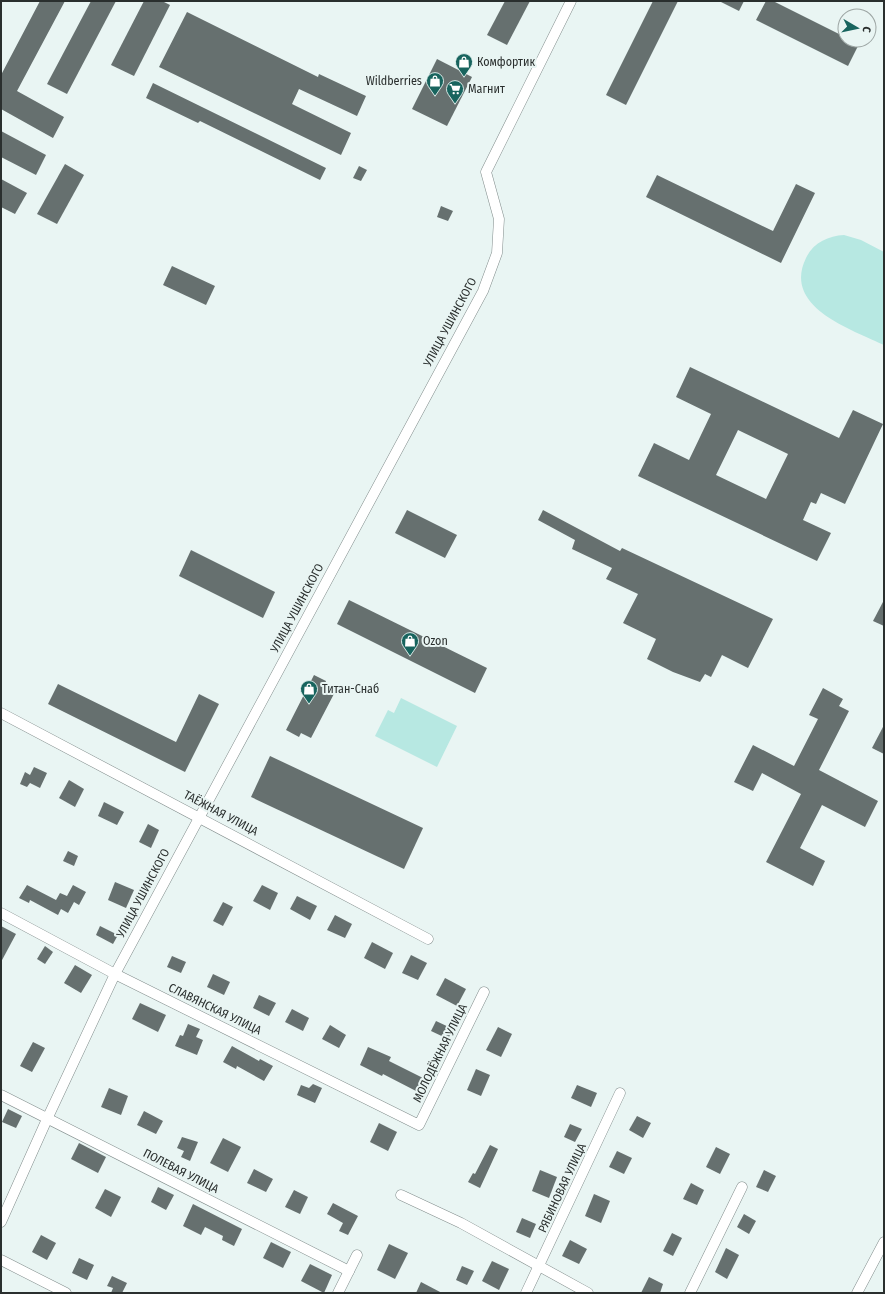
<svg xmlns="http://www.w3.org/2000/svg" width="885" height="1294" viewBox="0 0 885 1294" font-family="'Fira Sans Condensed',sans-serif">
  <style>
    .green { fill: #b7e8e2 }
    .building { fill: #66706f; fill-rule: evenodd }
    .lines { fill: none; stroke-linecap: round; stroke-linejoin: round }
    .street-casing { stroke: #828d8c; stroke-width: 11 }
    .street { stroke: #fff; stroke-width: 10 }
    .labels { text-anchor: middle; stroke-width: 4; stroke-linejoin: round; paint-order: stroke }
    .poi-label { font-size: 12px; fill: #2a2f2e; stroke: #e9f5f3; text-anchor: start }
    .street-label { font-size: 12px; fill: #2a2f2e; stroke: #e9f5f3 }
  </style>
  <rect width="100%" height="100%" fill="#e9f5f3"/>
  <g class="green">
    <path d="M844,235l17,5 23,12v93c-33,-16 -102,-38 -78,-87 7,-15 22,-22 38,-23z"/>
    <path d="M401,698l56,28 -20,41 -62,-31 13,-26 6,3z"/>
  </g>
  <g class="building">
    <path d="M40,1h25l-48,90 47,26 -11,21 -52,-29v-34z"/>
    <path d="M91,1h25l-49,93 -20,-10z"/>
    <path d="M144,1h18l8,4 -36,71 -23,-11z"/>
    <path d="M505,1h25l-23,44 -20,-10z"/>
    <path d="M653,1h25l-52,104 -20,-10z"/>
    <path d="M719,1h25l-5,10z"/>
    <path d="M766,1h7l72,36v3h5l9,4 -11,22 -92,-46z"/>
    <path d="M187,12l131,65 1,-3 47,22 -9,20 -58,-27 -7,15 59,29 -10,22 -182,-88z"/>
    <path d="M437,59l35,18 -25,49 -35,-17z"/>
    <path d="M153,83l173,85 -6,12 -120,-59 -2,2 -52,-25z"/>
    <path d="M1,131l45,24 -10,20 -35,-18z"/>
    <path d="M65,164l19,11 -27,49 -20,-10z"/>
    <path d="M359,166l8,4 -6,11 -8,-3z"/>
    <path d="M657,175l116,56 23,-47 19,9 -34,70 -135,-66z"/>
    <path d="M1,179l26,14 -12,21 -14,-7z"/>
    <path d="M441,206l12,5 -5,10 -11,-4z"/>
    <path d="M172,266l43,20 -9,19 -43,-20z"/>
    <path d="M690,367l149,71 14,-28 30,14 -38,80 -24,-11 -5,11 -5,-2 -8,18 28,13 -14,28 -179,-85 16,-33 35,17 22,-46 -35,-17zM738,430l50,24 -22,45 -50,-24z"/>
    <path d="M407,510l50,25 -12,23 -50,-25z"/>
    <path d="M543,510l77,41 2,-3 151,71 -25,49 -26,-13 -11,22 -6,-3 -5,8 -27,-10 -26,-13 9,-20 -33,-16 15,-29 -32,-15 6,-11 -40,-19 3,-9 -37,-20z"/>
    <path d="M191,550l84,42 -12,26 -84,-42z"/>
    <path d="M349,600l138,68 -12,25 -138,-69z"/>
    <path d="M884,600v26l-11,-5z"/>
    <path d="M314,675l12,6 -1,3 11,6 -25,48 -10,-5 -2,4 -13,-7z"/>
    <path d="M58,684l118,58 23,-48 20,10 -34,68 -137,-68z"/>
    <path d="M823,688l20,11 -4,7 10,5 -30,59 59,31 -13,26 -43,-22 -22,43 25,13 -12,25 -47,-24 35,-68 -39,-21 -9,18 -19,-9 19,-37 41,21 24,-47 -9,-4z"/>
    <path d="M884,725v29l-12,-6z"/>
    <path d="M270,756l153,72 -19,41 -153,-72z"/>
    <path d="M34,767l13,6 -7,15 -10,-5 -3,4 -7,-3 5,-12 5,3z"/>
    <path d="M69,780l15,9 -9,18 -16,-9z"/>
    <path d="M104,802l20,10 -7,13 -19,-9z"/>
    <path d="M148,824l11,6 -8,18 -12,-6z"/>
    <path d="M68,851l10,5 -4,10 -11,-5z"/>
    <path d="M115,882l19,8 -8,18 -18,-8z"/>
    <path d="M27,885l29,15 4,-7 7,3 6,-11 13,7 -7,13 -5,-3 -6,11 -7,-4 -3,6 -28,-15 -1,3 -10,-5z"/>
    <path d="M262,885l16,8 -8,17 -17,-9z"/>
    <path d="M297,896l20,10 -7,14 -20,-11z"/>
    <path d="M223,902l10,5 -10,19 -10,-5z"/>
    <path d="M335,915l17,9 -7,14 -18,-8z"/>
    <path d="M1,926l15,8 -15,28z"/>
    <path d="M100,926l18,9 -5,9 -17,-9z"/>
    <path d="M372,942l21,11 -8,16 -21,-11z"/>
    <path d="M45,946l8,6 -8,12 -8,-5z"/>
    <path d="M411,955l16,8 -9,17 -16,-7z"/>
    <path d="M172,956l14,6 -5,11 -14,-6z"/>
    <path d="M75,965l17,10 -11,18 -17,-10z"/>
    <path d="M213,974l17,8 -6,13 -17,-8z"/>
    <path d="M445,978l21,11 -9,17 -21,-11z"/>
    <path d="M259,995l17,8 -7,13 -16,-8z"/>
    <path d="M140,1003l26,12 -8,17 -26,-13z"/>
    <path d="M292,1009l17,9 -6,13 -18,-9z"/>
    <path d="M436,1021l17,8 -5,10 -17,-8z"/>
    <path d="M188,1024l12,5 -4,8 7,3 -6,15 -22,-9 5,-11 3,1z"/>
    <path d="M330,1025l16,10 -7,13 -17,-9z"/>
    <path d="M498,1027l14,7 -11,23 -15,-7z"/>
    <path d="M33,1042l12,6 -13,24 -12,-6z"/>
    <path d="M232,1046l27,15 1,-2 13,7 -9,15 -27,-15 -1,3 -13,-7z"/>
    <path d="M368,1047l23,10 -2,4 34,17 -7,13 -33,-17 -1,2 -22,-11z"/>
    <path d="M476,1069l14,6 -9,21 -14,-6z"/>
    <path d="M313,1084l9,4 -7,15 -18,-8 4,-10 8,3z"/>
    <path d="M577,1085l20,8 -6,14 -20,-9z"/>
    <path d="M109,1088l19,8 -7,19 -20,-8z"/>
    <path d="M8,1109l14,7 -6,12 -14,-6z"/>
    <path d="M144,1111l19,10 -7,13 -19,-9z"/>
    <path d="M637,1116l14,7 -8,15 -14,-8z"/>
    <path d="M379,1123l18,9 -9,19 -18,-9z"/>
    <path d="M570,1124l12,5 -7,13 -11,-5z"/>
    <path d="M182,1137l16,5 -8,19 -9,-4 3,-6 -7,-3z"/>
    <path d="M223,1138l18,9 -13,25 -18,-9z"/>
    <path d="M79,1143l27,14 -8,16 -27,-14z"/>
    <path d="M490,1145l8,4 -18,39 -12,-6 5,-9 2,1z"/>
    <path d="M716,1147l14,7 -10,20 -14,-7z"/>
    <path d="M617,1151l15,7 -8,16 -15,-7z"/>
    <path d="M254,1169l19,10 -7,13 -19,-9z"/>
    <path d="M540,1170l17,7 -8,21 -17,-7z"/>
    <path d="M764,1170l12,6 -8,16 -12,-5z"/>
    <path d="M691,1183l13,7 -7,15 -14,-6z"/>
    <path d="M158,1187l16,8 -8,15 -15,-8z"/>
    <path d="M105,1189l16,8 -10,20 -16,-9z"/>
    <path d="M294,1190l14,7 -8,17 -15,-7z"/>
    <path d="M594,1194l16,7 -9,22 -16,-7z"/>
    <path d="M333,1203l25,13 -10,19 -9,-4 4,-8 -16,-9z"/>
    <path d="M193,1204l49,25 -8,17 -12,-6 1,-4 -18,-9 -4,8 -18,-9z"/>
    <path d="M744,1214l12,7 -7,13 -12,-7z"/>
    <path d="M522,1218l14,6 -6,14 -14,-6z"/>
    <path d="M672,1233l10,5 -9,18 -10,-5z"/>
    <path d="M41,1235l15,8 -9,17 -15,-8z"/>
    <path d="M570,1240l17,9 -8,15 -17,-8z"/>
    <path d="M271,1242l20,10 -8,16 -20,-10z"/>
    <path d="M389,1244l19,9 -13,26 -18,-9z"/>
    <path d="M726,1248l13,7 -12,24 -12,-7z"/>
    <path d="M79,1258l15,7 -7,15 -15,-7z"/>
    <path d="M492,1261l17,8 -10,21 -17,-9z"/>
    <path d="M310,1264l22,11 -8,18 -23,-12z"/>
    <path d="M462,1266l12,5 -7,14 -11,-5z"/>
    <path d="M112,1276l15,7 -5,10h-11l2,-5 -6,-2z"/>
    <path d="M649,1277l14,7 -3,9h-19z"/>
    <path d="M421,1282l21,11h-26z"/>
  </g>
  <g class="lines">
    <g class="street-casing">
      <g id="street">
        <path d="M1,713l427,226"/>
        <path d="M1,913l114,61 304,151 65,-133"/>
        <path d="M1,1095l348,176"/>
        <path d="M401,1195l60,28 127,70"/>
        <path d="M1,1222l47,-105 67,-143 368,-683 14,-38 2,-34 -13,-47 85,-171"/>
        <path d="M1,1260l65,33"/>
        <path d="M338,1293l19,-38"/>
        <path d="M526,1293l94,-200"/>
        <path d="M690,1293l52,-106"/>
        <path d="M857,1293l27,-51"/>
      </g>
    </g>
    <use href="#street" class="street"/>
  </g>
  <defs>
    <g id="shop-pin" transform="scale(0.9)"><path d="M0 17L-7.5 6A9.5 9.5 0 1 1 7.5 6Z" fill="#18645e" stroke="#e9f5f3"/><path d="M-5-2.5h2.3a2.7 3.5 0 0 1 5.4 0H5L5.5 6h-11ZM-1.5-2.5h3a1.5 2.3 0 0 0-3 0Z" fill="#fff"/></g>
    <g id="supermarket-pin" transform="scale(0.9)"><path d="M0 17L-7.5 6A9.5 9.5 0 1 1 7.5 6Z" fill="#18645e" stroke="#e9f5f3"/><path d="M-6-5.5h2.5l.6 2H6L4.5 2H-2.5L-4.4-4H-6ZM-1.5 3.2a1.3 1.3 0 1 0 .1 0ZM3 3.2a1.3 1.3 0 1 0 .1 0Z" fill="#fff"/></g>
  </defs>
  <g fill-rule="evenodd">
    <use href="#shop-pin" x="464" y="62"/>
    <use href="#shop-pin" x="435" y="81"/>
    <use href="#supermarket-pin" x="455" y="89"/>
    <use href="#shop-pin" x="410" y="641"/>
    <use href="#shop-pin" x="309" y="689"/>
  </g>
  <g class="labels">
    <g class="poi-label">
      <text x="477" y="66">Комфортик</text>
      <text x="422" y="85" text-anchor="end">Wildberries</text>
      <text x="468" y="93">Магнит</text>
      <text x="423" y="645">Ozon</text>
      <text x="322" y="693">Титан-Снаб</text>
    </g>
    <g class="street-label">
      <text transform="translate(450 322) rotate(-62)" y="4">УЛИЦА УШИНСКОГО</text>
      <text transform="translate(297 608) rotate(-62)" y="4">УЛИЦА УШИНСКОГО</text>
      <text transform="translate(221 813) rotate(28)" y="4">ТАЁЖНАЯ УЛИЦА</text>
      <text transform="translate(143 893) rotate(-62)" y="4">УЛИЦА УШИНСКОГО</text>
      <text transform="translate(215 1009) rotate(26)" y="4">СЛАВЯНСКАЯ УЛИЦА</text>
      <text transform="translate(440 1053) rotate(-64)" y="4">МОЛОДЁЖНАЯ УЛИЦА</text>
      <text transform="translate(181 1171) rotate(27)" y="4">ПОЛЕВАЯ УЛИЦА</text>
      <text transform="translate(562 1188) rotate(-65)" y="4">РЯБИНОВАЯ УЛИЦА</text>
    </g>
  </g>
  <rect width="885" height="1294" fill="none" stroke="#2a2f2e" stroke-width="4"/>
  <g transform="translate(857 28) rotate(99)"><circle r="19" fill="#e9f5f3" stroke="#9da6a4"/>
  <path d="M0-3L7 15L0 10L-7 15Z" fill="#18645e"/>
  <text y="-6" font-size="11" font-weight="bold" text-anchor="middle" fill="#2a2f2e">С</text>
  </g>
</svg>
